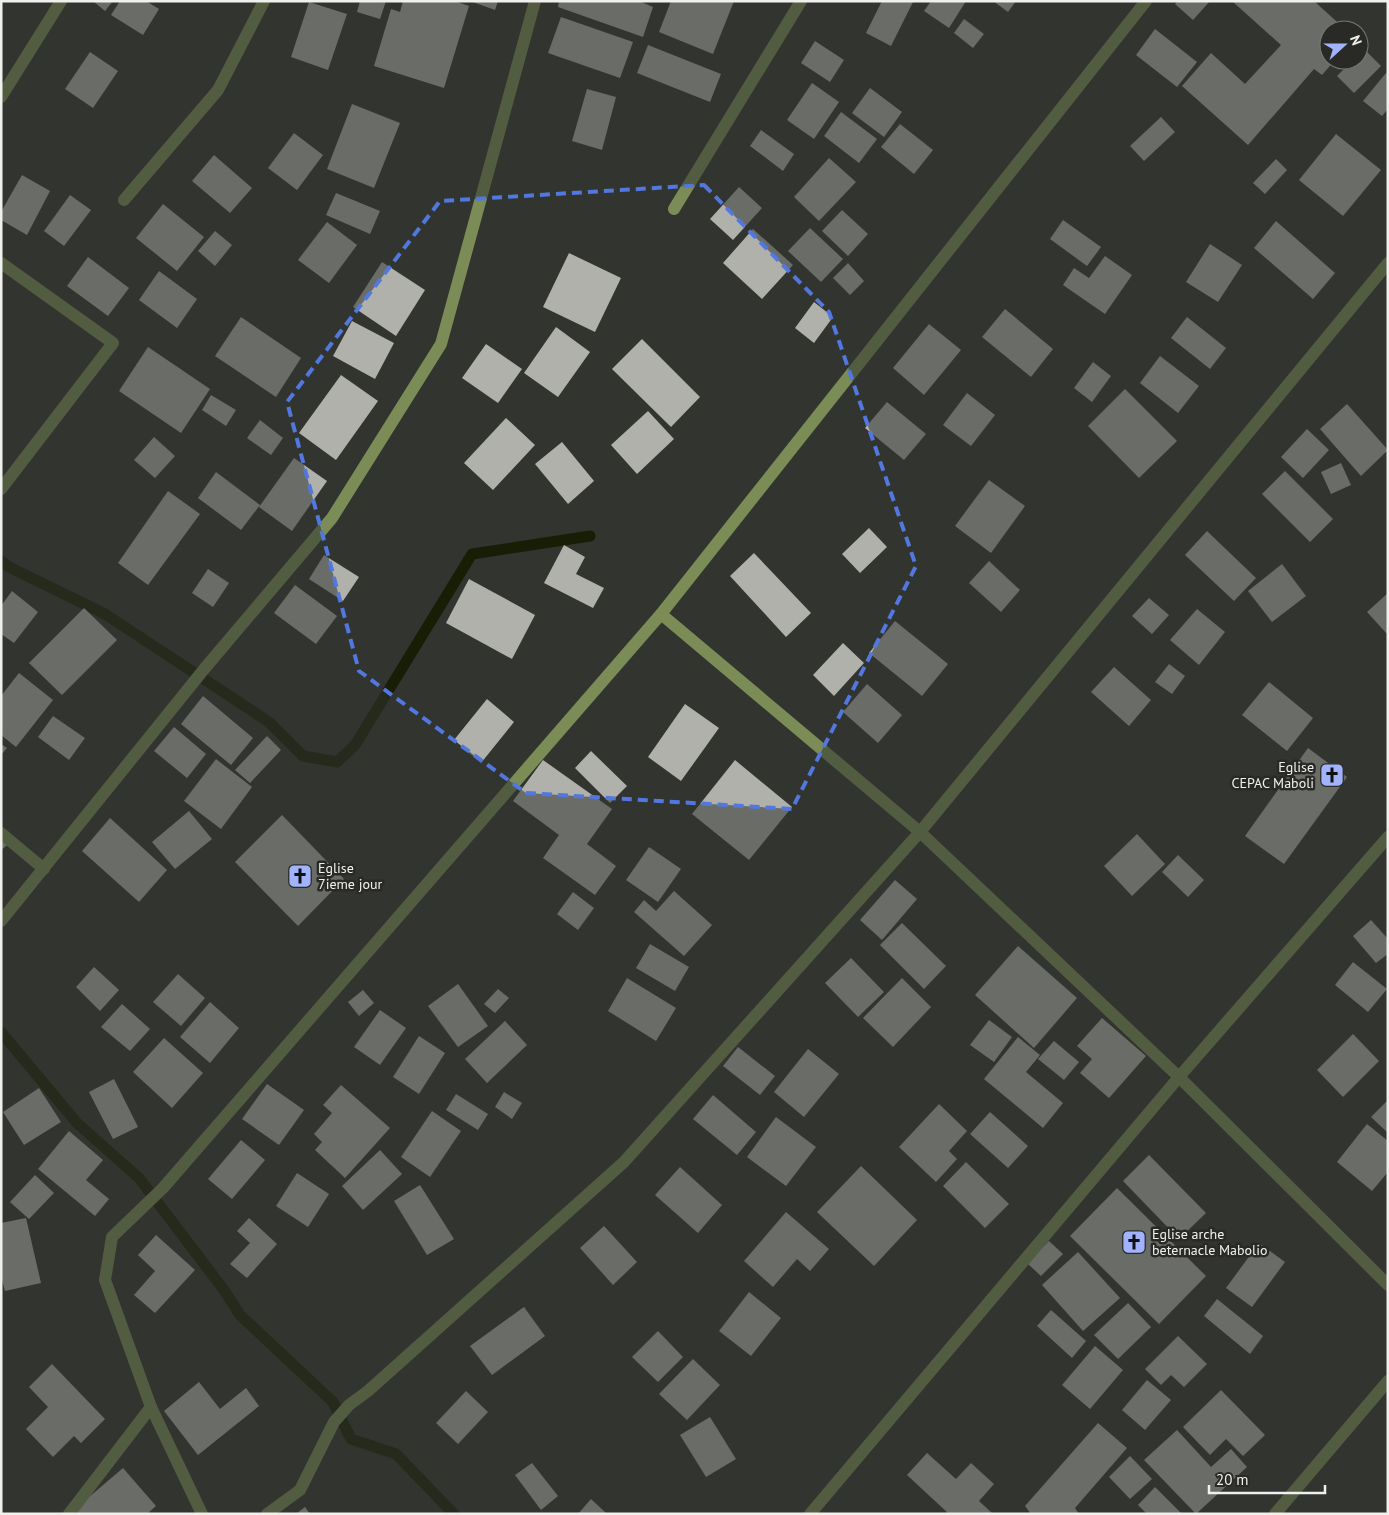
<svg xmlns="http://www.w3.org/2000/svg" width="1389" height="1515" viewBox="0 0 1389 1515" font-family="'PT Sans',sans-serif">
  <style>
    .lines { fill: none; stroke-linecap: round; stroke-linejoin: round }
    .stream { stroke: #171e05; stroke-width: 11 }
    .building { fill: #afb1aa }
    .minor { stroke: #7b8c57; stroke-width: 12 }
    .marked { fill: none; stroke: #5277de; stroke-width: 4; stroke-dasharray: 10 6; stroke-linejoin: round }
    .labels { text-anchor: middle; stroke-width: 5; stroke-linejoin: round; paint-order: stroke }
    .poi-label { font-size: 14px; fill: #f0f1ee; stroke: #292a25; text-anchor: start }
  </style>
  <rect width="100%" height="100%" fill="#32342f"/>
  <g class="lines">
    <g class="stream">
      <path d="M1,561l8,6 96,47 164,108 34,34 34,6 18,-17 117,-191 118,-18"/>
      <path d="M1,1032l76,91 62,55 85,112 16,25 93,87 18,37 45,15 58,60"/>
    </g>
  </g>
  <g class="building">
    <path d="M93,1h20l-8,10z"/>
    <path d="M120,1h26l13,8 -16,26 -32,-20z"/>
    <path d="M360,1h26l-6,18 -23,-7z"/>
    <path d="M403,1h52l14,5 -25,82 -70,-22 17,-57 9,3z"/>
    <path d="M470,1h28l-3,9z"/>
    <path d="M559,1h80l14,6 -10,30 -85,-30z"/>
    <path d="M671,1h63l-21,53 -54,-22z"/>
    <path d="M882,1l31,1 -22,44 -25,-13z"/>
    <path d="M931,1h35l-17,27 -25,-17z"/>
    <path d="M993,1h23l-8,11z"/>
    <path d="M1178,1h32l-17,19 -18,-16z"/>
    <path d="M1232,1h82l32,29h-17v30h6l-13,15 -8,-6 -66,76 -66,-59 29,-33 34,31 36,-39z"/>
    <path d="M309,2l38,12 -19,56 -37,-13z"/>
    <path d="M561,17l72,25 -13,36 -72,-25z"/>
    <path d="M964,19l20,15 -11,14 -19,-15z"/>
    <path d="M1155,29l42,33 -20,25 -41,-32z"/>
    <path d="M815,41l29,19 -14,22 -29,-19z"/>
    <path d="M648,45l73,29 -11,28 -73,-29z"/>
    <path d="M1364,49l17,17 -27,27 -17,-17 16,-16h6v-6z"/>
    <path d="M90,52l28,19 -25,37 -28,-19z"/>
    <path d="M1386,73l2,2v34l-6,7 -19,-15z"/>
    <path d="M812,83l27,19 -25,37 -27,-19z"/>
    <path d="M870,88l32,24 -18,25 -32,-24z"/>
    <path d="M587,89l29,8 -14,53 -30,-9z"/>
    <path d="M352,104l48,19 -26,65 -47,-19z"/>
    <path d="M841,112l36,27 -18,24 -35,-27z"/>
    <path d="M1161,117l14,15 -31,29 -14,-15z"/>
    <path d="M900,124l33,26 -19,24 -33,-27z"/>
    <path d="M761,130l33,24 -11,17 -33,-25z"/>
    <path d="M294,133l29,22 -26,35 -29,-22z"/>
    <path d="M1336,134l45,36 -38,46 -44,-36z"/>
    <path d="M214,155l38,33 -22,25 -38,-32z"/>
    <path d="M829,158l27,24 -37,39 -25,-24z"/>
    <path d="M1276,159l11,11 -22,24 -12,-11z"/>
    <path d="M22,175l28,16 -23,44 -26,-15v-8z"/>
    <path d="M739,187l23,21 -29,32 -23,-21z"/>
    <path d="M336,193l44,18 -10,23 -44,-19z"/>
    <path d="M70,195l21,15 -27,36 -20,-15z"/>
    <path d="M163,204l41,33 -27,34 -41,-33z"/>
    <path d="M842,210l26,24 -20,22 -26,-25z"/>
    <path d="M1063,220l38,27 -14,19 -37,-27z"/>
    <path d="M1276,221l59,52 -22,26 -59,-51z"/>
    <path d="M327,222l30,23 -28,38 -31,-23z"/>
    <path d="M810,228l33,31 -22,23 -33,-31z"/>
    <path d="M753,229l40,36 -31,34 -39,-36z"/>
    <path d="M215,231l17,14 -17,21 -17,-15z"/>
    <path d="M1210,244l32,21 -24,37 -32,-20z"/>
    <path d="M569,253l52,25 -26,54 -52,-25z"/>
    <path d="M1105,256l27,19 -27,39 -42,-29 11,-17 15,10z"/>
    <path d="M88,257l41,31 -21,28 -41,-30z"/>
    <path d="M382,262l43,28 -29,46 -43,-29z"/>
    <path d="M848,263l16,18 -14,14 -17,-17z"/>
    <path d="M159,271l38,28 -20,29 -38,-28z"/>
    <path d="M814,302l19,15 -19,26 -19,-15z"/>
    <path d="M1005,309l48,40 -22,28 -49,-40z"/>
    <path d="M241,317l60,41 -25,39 -61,-41z"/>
    <path d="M1187,317l39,31 -16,21 -39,-31z"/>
    <path d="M352,321l42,22 -19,36 -42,-23z"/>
    <path d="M929,324l32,26 -37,45 -31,-27z"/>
    <path d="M556,327l34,25 -32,45 -34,-24z"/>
    <path d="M642,339l58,58 -29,30 -59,-58z"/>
    <path d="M486,344l36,25 -24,34 -36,-25z"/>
    <path d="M148,347l62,42 -29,44 -62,-42z"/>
    <path d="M1160,356l39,30 -21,27 -38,-30z"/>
    <path d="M1093,362l18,14 -19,26 -18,-14z"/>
    <path d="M341,375l37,26 -42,59 -37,-27z"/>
    <path d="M1125,389l52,52 -38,37 -51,-52z"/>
    <path d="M967,393l28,22 -24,31 -28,-21z"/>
    <path d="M211,395l25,15 -10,16 -24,-16z"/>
    <path d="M887,402l39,32 -22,26 -39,-32z"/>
    <path d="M1347,404l41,46 -27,26 -41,-47z"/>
    <path d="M648,411l26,28 -37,35 -26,-29z"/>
    <path d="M506,418l29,27 -42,45 -29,-27z"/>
    <path d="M260,420l23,18 -12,17 -24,-17z"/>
    <path d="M1307,429l22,21 -26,28 -22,-21z"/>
    <path d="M154,437l21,19 -20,22 -21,-18z"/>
    <path d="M562,442l32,39 -26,23 -33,-40z"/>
    <path d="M294,458l33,23 -35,50 -33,-24z"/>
    <path d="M1341,463l10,22 -20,9 -10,-22z"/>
    <path d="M1285,471l48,48 -23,23 -48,-48z"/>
    <path d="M216,472l44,33 -19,25 -43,-32z"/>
    <path d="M989,480l36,26 -34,47 -36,-27z"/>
    <path d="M168,491l32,23 -52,71 -30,-22z"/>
    <path d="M869,528l18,19 -27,26 -18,-19z"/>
    <path d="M1207,531l49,47 -22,23 -49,-46z"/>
    <path d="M564,545l21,12 -9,17 28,14 -11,20 -49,-25z"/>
    <path d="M754,553l57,60 -25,24 -56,-61z"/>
    <path d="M324,555l35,22 -16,24 -34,-22z"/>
    <path d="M989,561l31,29 -19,22 -32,-29z"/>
    <path d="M1282,564l24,32 -34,26 -24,-31z"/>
    <path d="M208,569l21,14 -16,24 -21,-14z"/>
    <path d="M469,579l66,36 -23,44 -66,-36z"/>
    <path d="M295,585l42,31 -21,28 -42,-31z"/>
    <path d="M12,591l26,21 -24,31 -13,-9v-28z"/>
    <path d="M1388,593v42l-21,-23z"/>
    <path d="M1149,598l20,17 -17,19 -20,-18z"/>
    <path d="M84,608l33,32 -55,55 -33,-32z"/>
    <path d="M1197,609l28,23 -26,33 -29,-25z"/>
    <path d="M895,621l53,43 -26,32 -53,-43z"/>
    <path d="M843,643l21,20 -30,33 -21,-21z"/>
    <path d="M1169,664l16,12 -13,18 -17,-12z"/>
    <path d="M1114,667l37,33 -22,26 -38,-34z"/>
    <path d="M19,673l34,27 -37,47 -15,-12v-39z"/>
    <path d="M1269,682l44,36 -26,33 -45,-36z"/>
    <path d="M867,684l35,31 -24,28 -35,-31z"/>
    <path d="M203,696l50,42 -22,27 -50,-41z"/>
    <path d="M487,699l27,23 -33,41 -27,-23z"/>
    <path d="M685,704l34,24 -38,53 -33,-24z"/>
    <path d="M53,716l32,22 -16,22 -31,-23z"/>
    <path d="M174,727l32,27 -19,24 -33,-27z"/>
    <path d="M267,736l14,14 -31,33 -15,-13z"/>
    <path d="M1,744l6,4 -6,7z"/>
    <path d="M1308,748l39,29 -63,87 -39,-28z"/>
    <path d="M591,751l36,35 -17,17 -35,-35z"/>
    <path d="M216,759l36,28 -31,42 -37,-28z"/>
    <path d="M543,760l69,49 -25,35 29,22 -21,29 -52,-37 16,-23 -46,-34z"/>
    <path d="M735,760l57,47 -43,53 -57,-46z"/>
    <path d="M189,811l23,28 -37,30 -23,-27z"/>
    <path d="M282,815l62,64 -46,47 -63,-64z"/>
    <path d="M110,818l57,52 -28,32 -57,-51z"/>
    <path d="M1,830l10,12 -10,8z"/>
    <path d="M1137,834l28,30 -33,32 -28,-30z"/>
    <path d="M649,847l32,22 -23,33 -32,-22z"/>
    <path d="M1178,855l26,25 -16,17 -26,-25z"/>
    <path d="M895,880l22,19 -35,41 -22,-20z"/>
    <path d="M674,891l38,34 -28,31 -50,-44 10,-12 12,11z"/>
    <path d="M573,892l21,16 -16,22 -21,-16z"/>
    <path d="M1371,920l17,19v15l-12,9 -23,-27z"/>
    <path d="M902,923l44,43 -22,23 -44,-44z"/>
    <path d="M650,944l39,23 -14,24 -39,-23z"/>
    <path d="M1018,946l59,52 -43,50 -59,-53z"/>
    <path d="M851,958l33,34 -26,25 -33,-34z"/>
    <path d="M1353,962l34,27 -19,23 -33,-27z"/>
    <path d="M94,967l25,23 -19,21 -24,-24z"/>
    <path d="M178,974l27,24 -24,28 -28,-24z"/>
    <path d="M627,978l49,30 -20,33 -48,-30z"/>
    <path d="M902,978l29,29 -38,40 -30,-29z"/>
    <path d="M458,984l30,42 -30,21 -30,-41z"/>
    <path d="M498,989l11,9 -14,15 -11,-9z"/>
    <path d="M363,990l11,13 -15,13 -11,-14z"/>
    <path d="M210,1002l29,26 -29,35 -30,-26z"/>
    <path d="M122,1004l28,25 -20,22 -29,-24z"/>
    <path d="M380,1010l26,18 -26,37 -26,-18z"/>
    <path d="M1102,1018l44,38 -37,42 -29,-25 12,-14 -15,-13z"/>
    <path d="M989,1020l23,17 -18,25 -24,-17z"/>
    <path d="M505,1021l22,24 -40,38 -22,-24z"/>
    <path d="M1353,1034l26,27 -36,36 -26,-27z"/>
    <path d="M419,1036l26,17 -26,41 -26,-17z"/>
    <path d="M1018,1037l22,18 -14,17 37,31 -20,25 -59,-49z"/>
    <path d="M164,1038l39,35 -31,35 -39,-36z"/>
    <path d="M1054,1041l25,21 -15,18 -26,-21z"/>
    <path d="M738,1047l37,29 -15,19 -37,-29z"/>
    <path d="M808,1049l31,25 -35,43 -30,-25z"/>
    <path d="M114,1079l24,48 -25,12 -24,-47z"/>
    <path d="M267,1084l37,26 -25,35 -37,-26z"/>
    <path d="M341,1085l49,43 -45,50 -30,-28 7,-8 -8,-8 18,-21 -9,-8z"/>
    <path d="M39,1088l22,34 -37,23 -21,-33z"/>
    <path d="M504,1092l18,11 -10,16 -17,-12z"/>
    <path d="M456,1094l32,20 -10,16 -32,-20z"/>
    <path d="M713,1095l43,37 -19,23 -44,-36z"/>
    <path d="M1388,1100v33l-17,-16z"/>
    <path d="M939,1104l28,27 -18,20 8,8 -21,23 -37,-35z"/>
    <path d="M432,1111l29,20 -31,46 -29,-20z"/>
    <path d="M990,1112l38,34 -20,22 -38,-34z"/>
    <path d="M776,1117l40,30 -30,39 -39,-29z"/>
    <path d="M1367,1124l21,17v31l-16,19 -35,-29z"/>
    <path d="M69,1131l34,29 -17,20 23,19 -14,17 -57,-47z"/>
    <path d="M241,1140l24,20 -33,39 -24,-20z"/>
    <path d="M380,1150l22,24 -39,36 -21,-24z"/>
    <path d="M1149,1155l57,58 -27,26 -56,-58z"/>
    <path d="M966,1162l43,42 -24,24 -42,-42z"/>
    <path d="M861,1166l56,54 -43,46 -57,-54z"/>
    <path d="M680,1167l42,38 -24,28 -43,-38z"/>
    <path d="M297,1173l32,21 -21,33 -32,-21z"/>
    <path d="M35,1175l19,18 -25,26 -19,-17z"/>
    <path d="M420,1185l34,54 -27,16 -33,-54z"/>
    <path d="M1117,1188l89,88 -47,48 -89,-88z"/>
    <path d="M786,1212l43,37 -19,22 -13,-12 -24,28 -29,-26z"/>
    <path d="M26,1218l15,65 -36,8 -4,-15v-53z"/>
    <path d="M249,1218l28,26 -30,34 -17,-14 20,-21 -13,-12z"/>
    <path d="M604,1226l33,36 -24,23 -33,-37z"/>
    <path d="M156,1235l39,35 -40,43 -21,-18 21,-24 -17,-16z"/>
    <path d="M1049,1241l14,13 -22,22 -14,-13z"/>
    <path d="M1259,1243l26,19 -33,45 -26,-19z"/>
    <path d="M1078,1252l42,46 -37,33 -41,-46z"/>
    <path d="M749,1292l32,26 -30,38 -32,-25z"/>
    <path d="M1217,1299l46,37 -13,18 -46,-38z"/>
    <path d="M1128,1303l23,24 -33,32 -24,-24z"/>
    <path d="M524,1307l21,29 -53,39 -22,-29z"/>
    <path d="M1051,1310l35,31 -14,17 -35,-32z"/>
    <path d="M658,1331l25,26 -25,25 -26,-25z"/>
    <path d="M1178,1336l29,28 -23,23 -13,-12 -10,10 -16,-16z"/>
    <path d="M1095,1346l28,24 -33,39 -28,-24z"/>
    <path d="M693,1359l27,26 -33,35 -28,-26z"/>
    <path d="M52,1364l53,55 -24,24 -7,-7 -21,21 -27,-28 22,-22 -19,-20z"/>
    <path d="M1147,1380l24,20 -26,30 -23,-20z"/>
    <path d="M199,1382l21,27 26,-21 13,18 -61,49 -34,-44z"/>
    <path d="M1221,1390l44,45 -22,21 -17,-17 -16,16 -27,-28z"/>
    <path d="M466,1391l22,21 -30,32 -22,-21z"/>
    <path d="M710,1417l26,42 -30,18 -26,-42z"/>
    <path d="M1098,1423l29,25 -52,60 4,6h-48l-6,-8z"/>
    <path d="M1177,1430l34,37 20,-18 16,18 -51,47 -52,-54z"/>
    <path d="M927,1453l29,26 15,-16 23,21 -15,17 14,13h-44l-42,-39z"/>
    <path d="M1130,1456l22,23 -22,20 -21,-22z"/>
    <path d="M532,1463l26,33 -17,14 -26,-35z"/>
    <path d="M123,1468l33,38 -9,8h-68l-4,-5z"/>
    <path d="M1155,1487l27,27h-35l-9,-9z"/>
    <path d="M591,1499l16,15h-29z"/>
    <path d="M305,1507l5,7h-14z"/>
  </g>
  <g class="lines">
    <g class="minor">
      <path d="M1,97l60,-96"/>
      <path d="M124,200l94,-110 46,-89"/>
      <path d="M674,209l127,-208"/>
      <path d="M1,263l112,80 -112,146"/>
      <path d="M661,614l259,218 259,245 209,208"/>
      <path d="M1,833l43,36"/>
      <path d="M1,921l204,-253 127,-150 109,-174 94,-343"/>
      <path d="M69,1514l82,-107"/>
      <path d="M202,1514l-51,-107 -46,-127 7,-43 51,-49 498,-574 485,-613"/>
      <path d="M267,1514l33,-24 34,-68 15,-17 19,-14 256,-229 296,-330 468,-569"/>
      <path d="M810,1514l369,-437 209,-240"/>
      <path d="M1275,1514l113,-133"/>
    </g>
  </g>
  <path d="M0 0H1389V1515H0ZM704,185l125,127 87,254 -124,243 -266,-16 -167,-122 -72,-269 153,-201z" fill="#32342f" fill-opacity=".55" fill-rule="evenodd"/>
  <path class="marked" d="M704,185l125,127 87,254 -124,243 -266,-16 -167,-122 -72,-269 153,-201z"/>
  <defs>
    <g id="church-square" transform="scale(1.25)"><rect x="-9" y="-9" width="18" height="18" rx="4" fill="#a1b3fd" stroke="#292a25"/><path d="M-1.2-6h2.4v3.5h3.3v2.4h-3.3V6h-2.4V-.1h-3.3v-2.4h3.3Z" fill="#111"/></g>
  </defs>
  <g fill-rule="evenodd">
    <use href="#church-square" x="1332" y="775"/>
    <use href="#church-square" x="300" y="876"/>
    <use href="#church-square" x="1134" y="1242"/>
  </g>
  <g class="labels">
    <g class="poi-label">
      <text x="1314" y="772" text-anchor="end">Eglise<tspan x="1314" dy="16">CEPAC Maboli</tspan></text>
      <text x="318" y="873">Eglise<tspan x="318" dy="16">7ieme jour</tspan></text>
      <text x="1152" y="1239">Eglise arche<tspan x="1152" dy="16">beternacle Mabolio</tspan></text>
    </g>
  </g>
  <rect width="1389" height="1515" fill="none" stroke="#f0f1ee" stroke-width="5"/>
  <g transform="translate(1344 45) rotate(69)"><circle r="24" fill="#292a25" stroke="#797a75"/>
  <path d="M0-4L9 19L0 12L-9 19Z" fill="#a1b3fd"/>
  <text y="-8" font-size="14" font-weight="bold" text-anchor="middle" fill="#f0f1ee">N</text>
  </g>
  <path d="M1209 1485v8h116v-8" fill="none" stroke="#f0f1ee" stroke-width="2.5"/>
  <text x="1216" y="1485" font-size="15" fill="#f0f1ee" stroke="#292a25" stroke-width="4" paint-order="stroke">20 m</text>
</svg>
